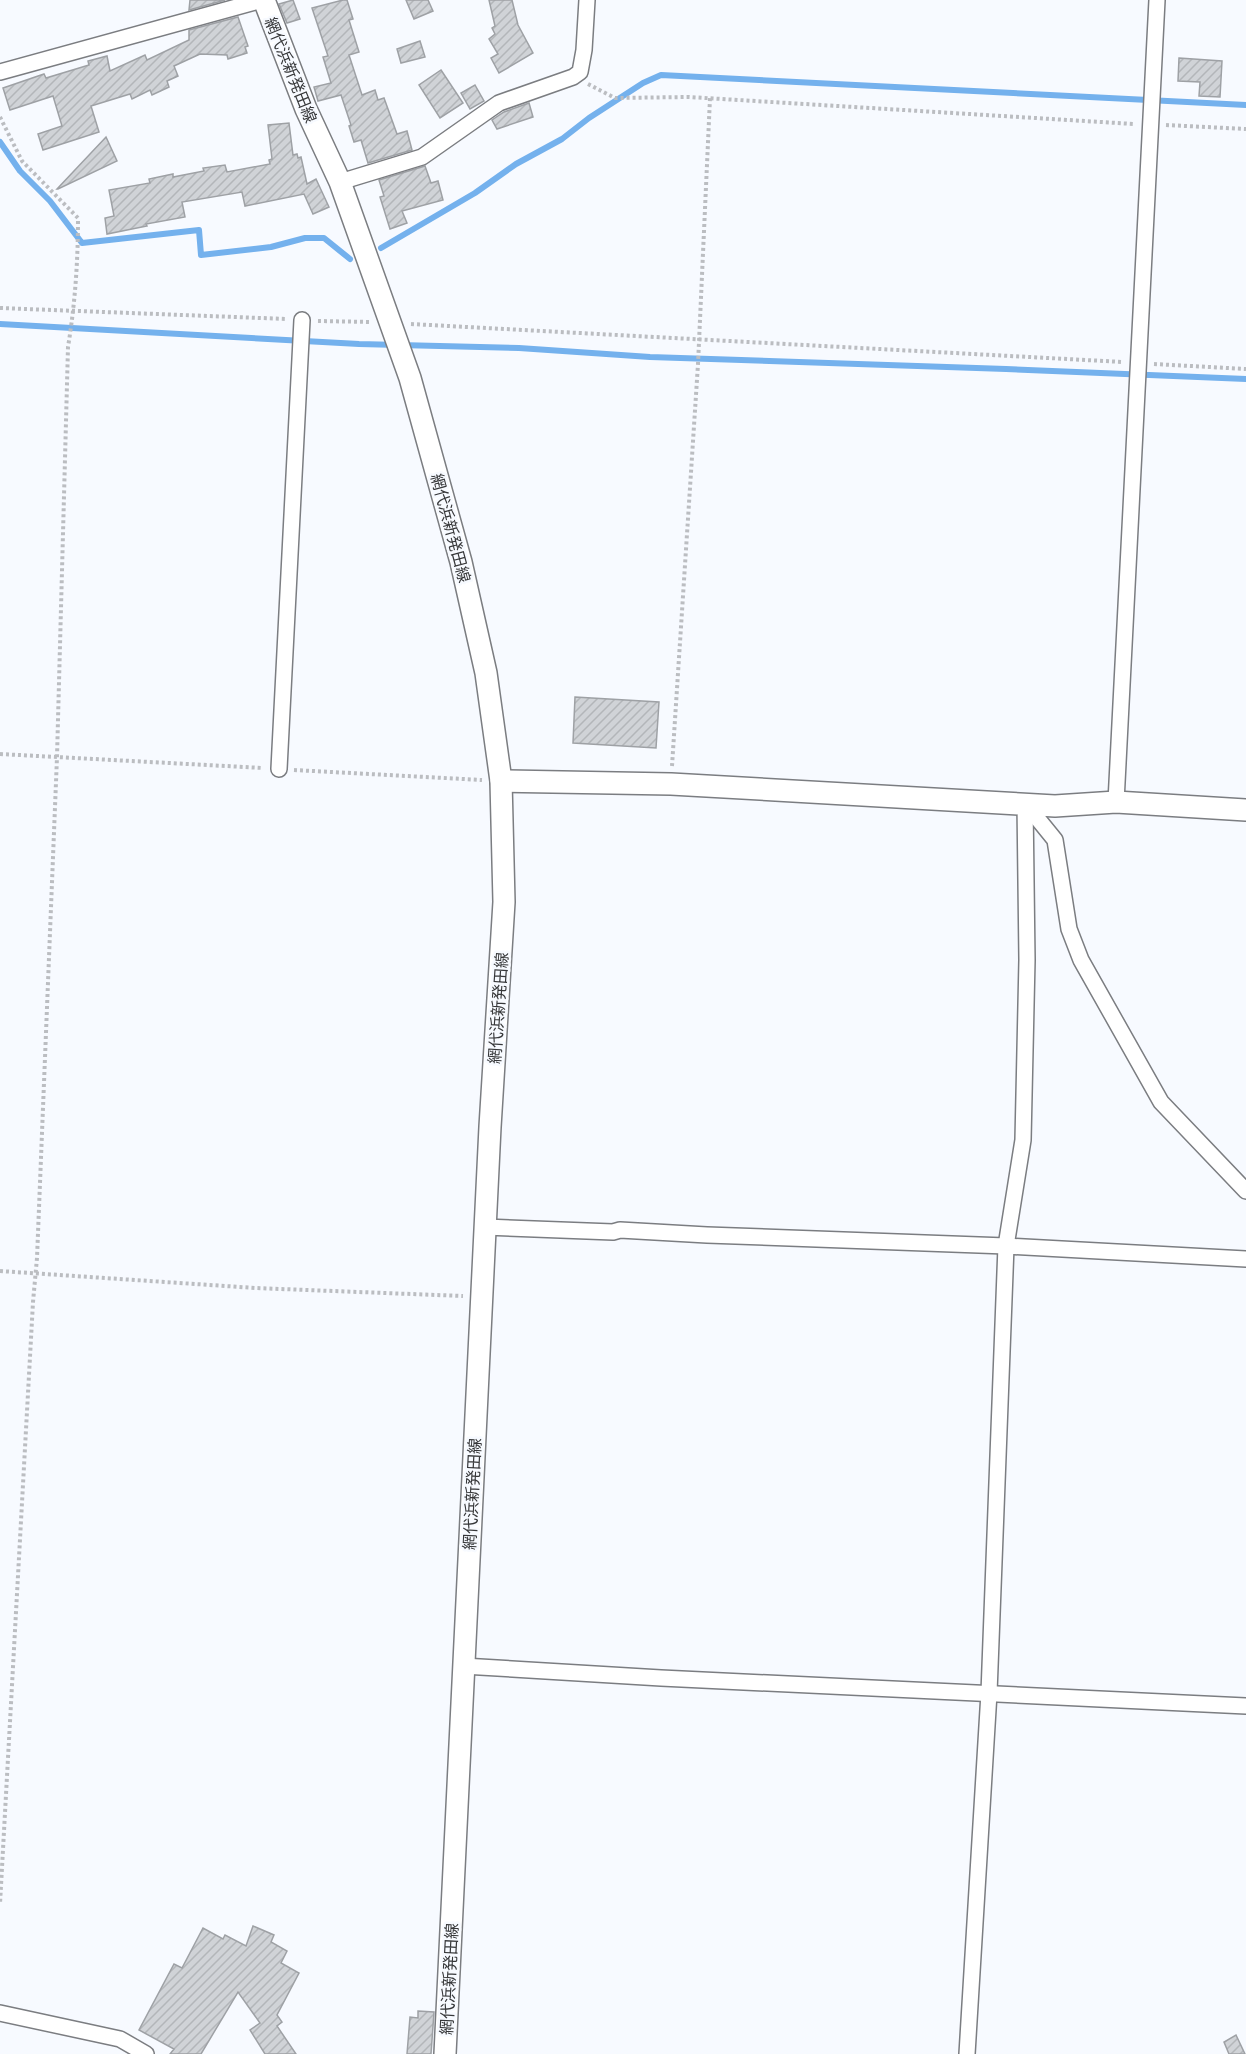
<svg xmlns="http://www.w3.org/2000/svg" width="1246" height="2054" viewBox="0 0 1246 2054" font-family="Poppins,'Noto Sans JP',sans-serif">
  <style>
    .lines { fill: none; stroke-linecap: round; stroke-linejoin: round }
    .stream { stroke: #74b1ed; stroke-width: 6 }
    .building { fill: url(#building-hatch); stroke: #9ea1a5; stroke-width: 1.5 }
    .street-casing { stroke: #7b7d81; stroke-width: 18 }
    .secondary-casing { stroke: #7b7d81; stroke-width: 24 }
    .path { stroke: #bbbdc1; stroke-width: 4; stroke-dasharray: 3 3; stroke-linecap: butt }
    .street { stroke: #fff; stroke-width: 15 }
    .secondary { stroke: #fff; stroke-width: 21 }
    .labels { text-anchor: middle; stroke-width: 5; stroke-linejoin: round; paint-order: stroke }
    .street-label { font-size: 16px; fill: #363739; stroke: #f7faff }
  </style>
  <defs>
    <pattern id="building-hatch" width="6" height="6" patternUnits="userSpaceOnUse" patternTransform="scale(1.5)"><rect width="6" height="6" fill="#d0d3d7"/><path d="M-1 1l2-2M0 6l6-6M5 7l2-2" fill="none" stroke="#b3b6b9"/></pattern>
  </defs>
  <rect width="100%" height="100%" fill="#f7faff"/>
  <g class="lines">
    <g class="stream">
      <path d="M0,142l20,29 30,30 32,42 117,-13 2,25 70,-8 34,-9h19l26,21"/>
      <path d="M381,248l94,-55 41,-29 46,-25 27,-21 54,-35 18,-8 585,30"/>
      <path d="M0,324l359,20 160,4 131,9 356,12 240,10"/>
    </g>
  </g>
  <g class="building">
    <path d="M190,0h35l-36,10z"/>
    <path d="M293,0l7,19 -13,4 -8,-19z"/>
    <path d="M343,0h4l6,19 -4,1 10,32 -10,3 13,40 13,-5 3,10 6,-2 13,36 10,-3 5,19 -44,13 -7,-23 -7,2 -5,-16 2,-1 -10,-30 -23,6 -4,-14 17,-4 -8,-26 5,-1 -16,-48z"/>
    <path d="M406,0h22l5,11 -19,8z"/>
    <path d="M489,0h23l6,25 15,28 -34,20 -8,-15 7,-4 -9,-15 6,-5 -3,-6 3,-2z"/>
    <path d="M238,17l10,29 -3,1 2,6 -19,6 -1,-4 -27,-1 -26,12 4,10 -11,5 2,6 -17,8 -2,-5 -18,9 -2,-5 -39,12 8,26 -56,18 -5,-16 24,-8 -9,-30 -43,14 -7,-22 41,-14 2,4 43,-13 -1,-4 19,-5 3,15 35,-16 2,5 42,-20v-10z"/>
    <path d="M420,41l5,16 -24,6 -4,-14z"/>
    <path d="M1179,58l43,3 -2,36 -21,-1 1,-14 -22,-1z"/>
    <path d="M441,70l22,33 -23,15 -21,-33z"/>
    <path d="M475,85l9,16 -14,8 -9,-16z"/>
    <path d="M529,103l4,14 -36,12 -5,-9 12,-8z"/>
    <path d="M289,123l4,32 4,-1 1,4 3,-1 6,27 9,-5 13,28 -16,7 -9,-20 -59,12 -3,-14 -60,10 3,15 -39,7 1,2 -40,8 -2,-16 9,-2 -5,-26 41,-7 -1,-4 24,-5v3l31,-6 -1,-3 22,-3 2,7 43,-8 -1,-4 3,-1 -4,-34z"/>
    <path d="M106,137l11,24 -59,28h-1z"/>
    <path d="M425,166l6,17 7,-2 5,19 -41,11 5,12 -17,6 -10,-32 4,-1 -5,-16z"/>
    <path d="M575,697l84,5 -3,46 -83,-5z"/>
    <path d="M253,1926l21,9 -3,7 16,9 -6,12 18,10 -22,42 5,7 -5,4 19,28h-31l-15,-24 10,-7 -22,-31 -37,62h-31l4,-5 -35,-19 35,-66 8,4 21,-40 20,11 2,-4 21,11z"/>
    <path d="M418,2011l16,1 -3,42h-24l3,-37 8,1z"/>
    <path d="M1236,2035l9,19h-16l-5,-12z"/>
  </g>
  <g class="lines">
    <g class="street-casing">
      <g id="street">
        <path d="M0,72l262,-72"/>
        <path d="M340,182l82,-25 77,-54 74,-26 7,-5 4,-22 3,-50"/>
        <path d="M279,769l23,-449"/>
        <path d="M1116,802l41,-802"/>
        <path d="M1025,803l30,37 14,89 12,31 80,142 85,89"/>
        <path d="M485,1227l128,5 7,-2 87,5 299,11 240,13"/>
        <path d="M463,1666l198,12 585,28"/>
        <path d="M0,2013l120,26 26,15"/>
        <path d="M967,2054l22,-361 17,-447 17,-106 4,-180 -2,-157"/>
      </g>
    </g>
    <g class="secondary-casing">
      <g id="secondary">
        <path d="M264,0l42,109 34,73 70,196 51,184 25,111 15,108 3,121 -14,225 -45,927"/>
        <path d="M501,781l170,3 384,22 61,-4 130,8"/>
      </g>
    </g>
    <g class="path">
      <path d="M588,84l27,14 74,-1 445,27"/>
      <path d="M0,117l22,44 56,57c0,44 -3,86 -10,129l-11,410 -20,501 -4,44 -33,602"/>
      <path d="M1166,125l80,4"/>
      <path d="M0,308l287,11"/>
      <path d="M318,321l53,1"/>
      <path d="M411,324l712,38"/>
      <path d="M1154,364l92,5"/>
      <path d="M0,754l263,14"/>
      <path d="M672,766l26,-402 12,-266"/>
      <path d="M294,770l188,10"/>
      <path d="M0,1271l255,17 208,8"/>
    </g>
    <use href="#street" class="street"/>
    <use href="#secondary" class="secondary"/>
  </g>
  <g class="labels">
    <g class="street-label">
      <text transform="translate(291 70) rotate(68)" y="6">網代浜新発田線</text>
      <text transform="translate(451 528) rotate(75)" y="6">網代浜新発田線</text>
      <text transform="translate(498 1008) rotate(-86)" y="6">網代浜新発田線</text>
      <text transform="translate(472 1494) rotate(-87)" y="6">網代浜新発田線</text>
      <text transform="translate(449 1979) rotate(-87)" y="6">網代浜新発田線</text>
    </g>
  </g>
</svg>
